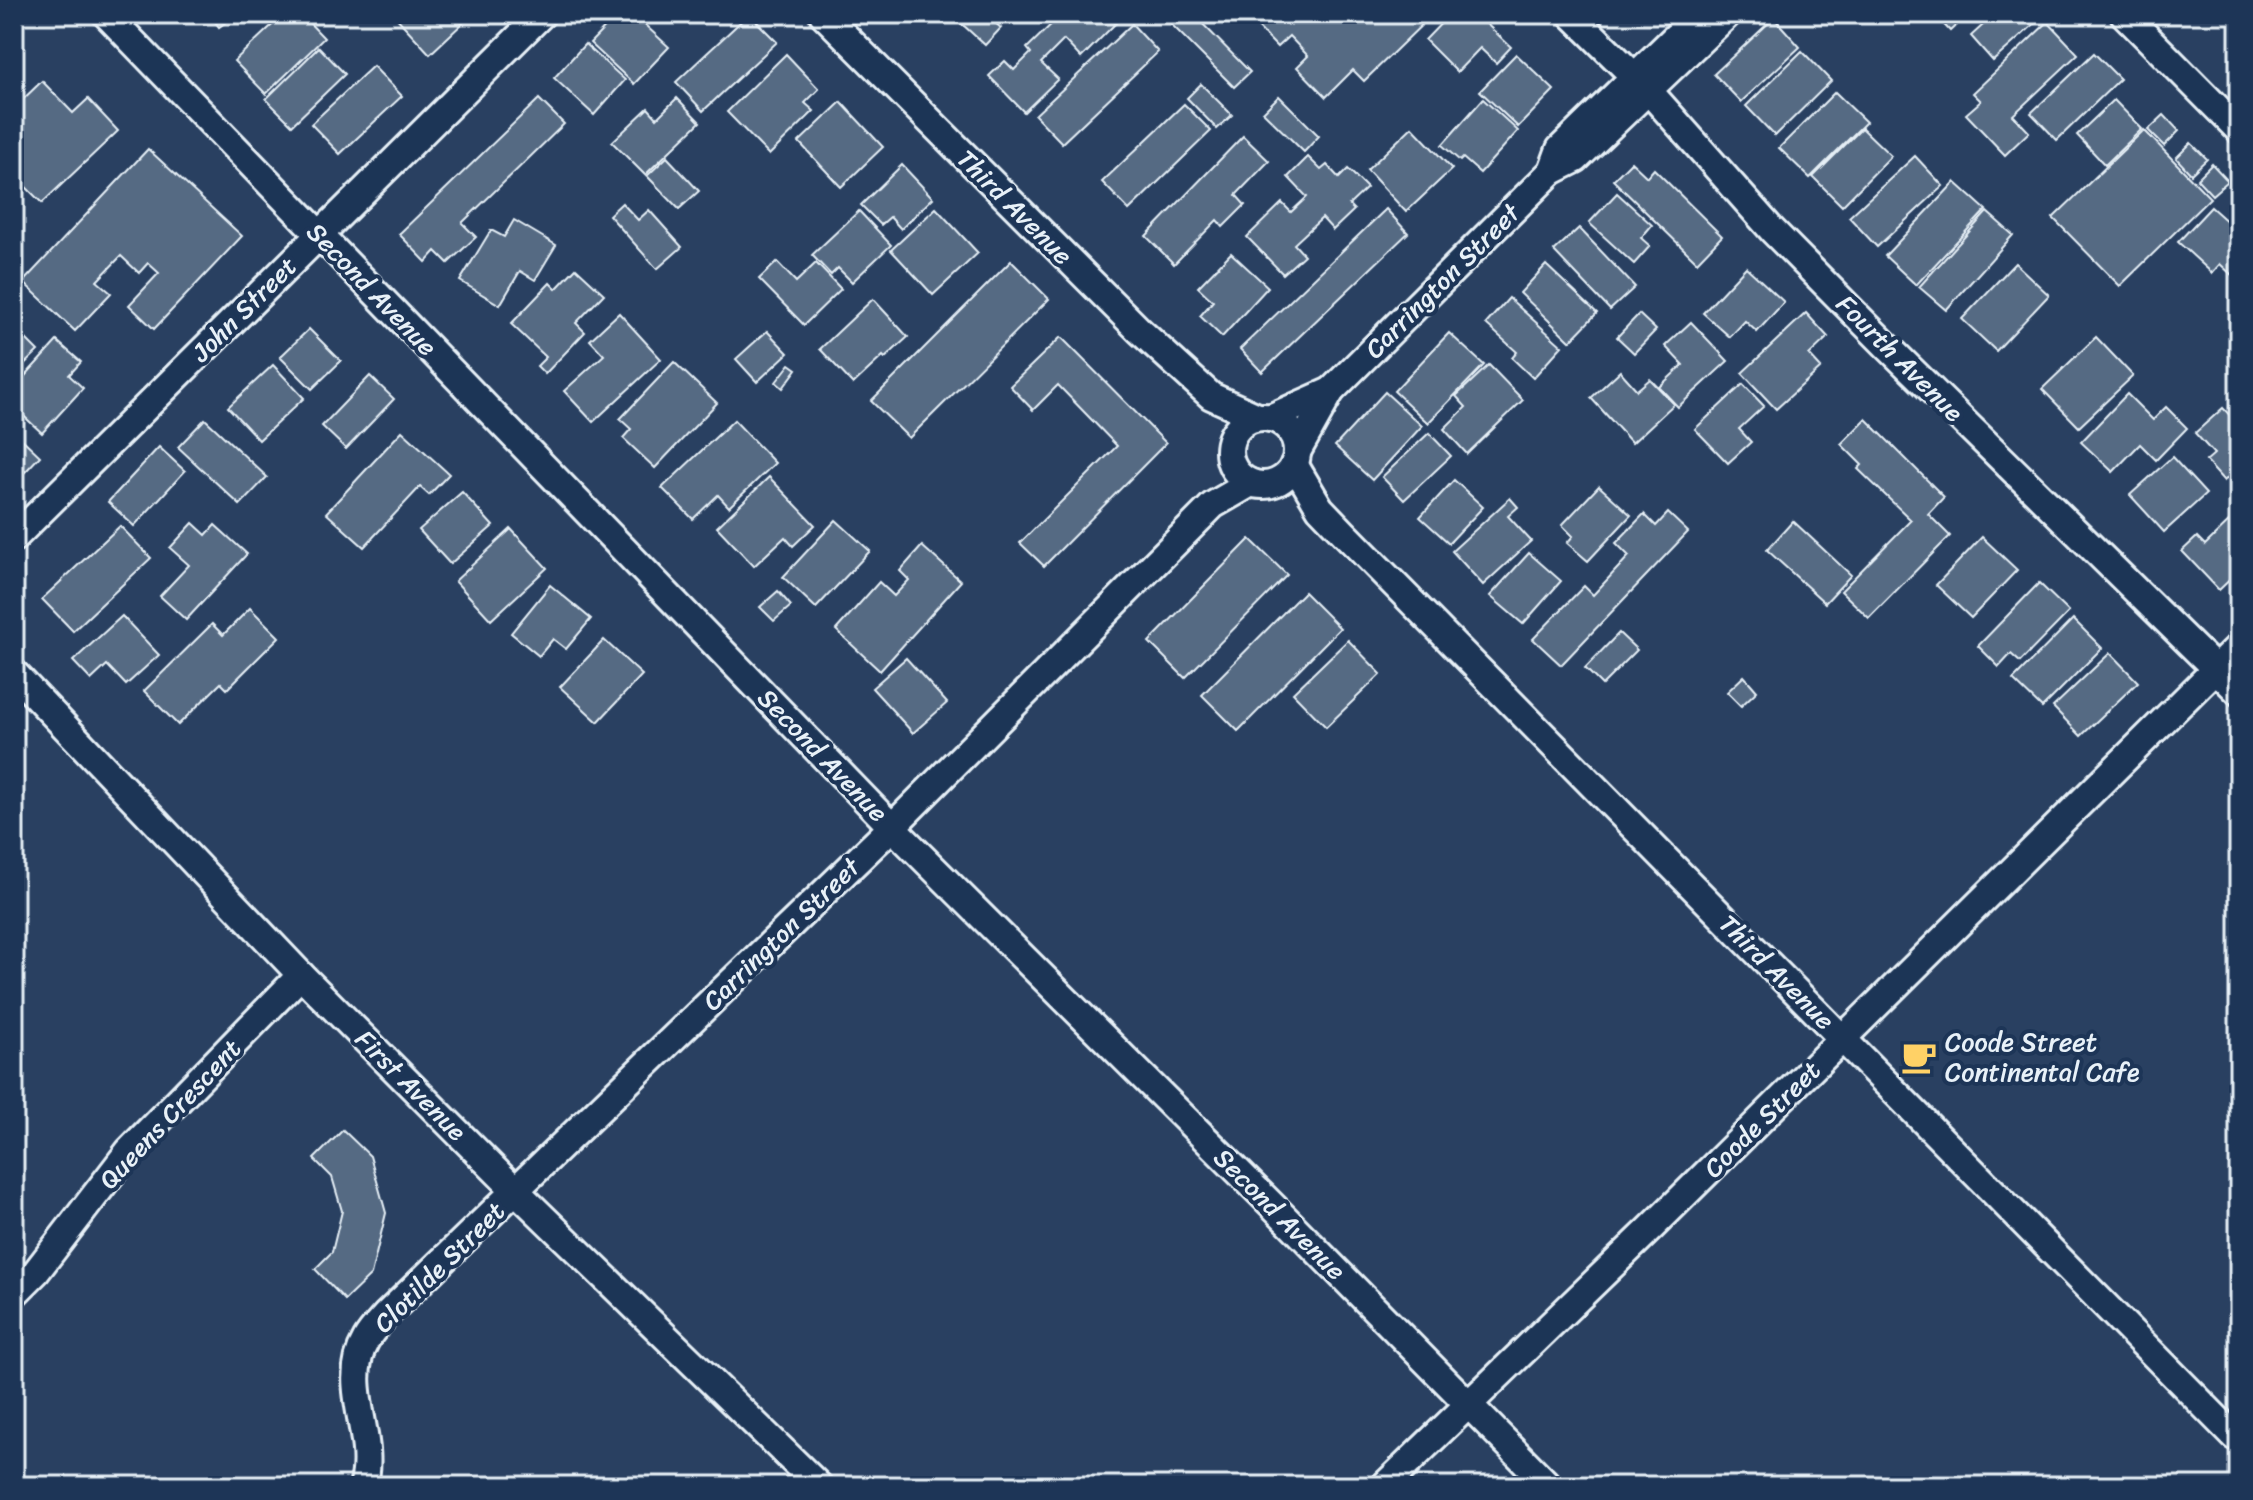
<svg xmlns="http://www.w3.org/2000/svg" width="2253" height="1500" viewBox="0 0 2253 1500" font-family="Sriracha,sans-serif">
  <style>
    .building { fill: #556a83; stroke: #e8f1f8; stroke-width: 2 }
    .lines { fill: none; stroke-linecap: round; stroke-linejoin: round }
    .minor-casing { stroke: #e8f1f8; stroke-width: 32 }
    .minor { stroke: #1d3557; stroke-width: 26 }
    .labels { text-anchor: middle; stroke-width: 8; stroke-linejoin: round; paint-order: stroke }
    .street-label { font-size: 26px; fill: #e8f1f8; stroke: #1d3557 }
    .poi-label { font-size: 26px; fill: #e8f1f8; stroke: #1d3557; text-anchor: start }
  </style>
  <rect width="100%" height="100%" fill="#294061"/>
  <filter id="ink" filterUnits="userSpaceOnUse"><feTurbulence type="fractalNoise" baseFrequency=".0125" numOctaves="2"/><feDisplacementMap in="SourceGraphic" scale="16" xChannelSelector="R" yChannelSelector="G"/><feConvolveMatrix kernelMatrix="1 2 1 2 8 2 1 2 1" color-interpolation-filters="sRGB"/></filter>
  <g filter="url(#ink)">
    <g class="building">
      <path d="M209,14h28l-18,13z"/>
      <path d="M284,14h17l23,24 -58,56 -32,-33z"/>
      <path d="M393,14h63l8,8 -34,32z"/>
      <path d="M618,14h15l36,33 -35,37 -44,-41z"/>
      <path d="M749,14l28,28 -74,69 -27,-29z"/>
      <path d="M951,14h34l16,14 -16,17z"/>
      <path d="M1062,14h49l7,7 -37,37 -17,-18 -23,23 17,16 -34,33 -35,-36 16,-15 9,9 17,-17 -4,-5z"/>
      <path d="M1180,14h13l57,58 -16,15 -63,-63z"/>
      <path d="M1251,14h182l-69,67 -11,-11 -27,27 -29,-30 11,-11 -19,-20 -12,11 -29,-30z"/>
      <path d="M1450,14h26l35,33 -15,16 -16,-15 -23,24 -32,-32z"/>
      <path d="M1934,14h34l-18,17z"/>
      <path d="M1995,14h41l4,5 -47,42 -22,-25z"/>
      <path d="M1774,18l26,29 -59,55 -27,-28z"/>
      <path d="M2048,22l30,32 -65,61 16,17 -24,23 -39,-41 15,-13 -8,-8z"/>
      <path d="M1132,24l26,28 -96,91 -27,-28z"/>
      <path d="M585,44l40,36 -31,35 -40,-37z"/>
      <path d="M319,47l26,27 -53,51 -26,-26z"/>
      <path d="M1802,51l29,30 -56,55 -29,-30z"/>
      <path d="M2094,53l26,26 -63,61 -26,-27z"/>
      <path d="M786,54l33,35 -14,14 9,8 -45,44 -42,-43z"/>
      <path d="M1516,54l38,36 -36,37 -38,-36z"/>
      <path d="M373,66l29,30 -62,58 -29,-30z"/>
      <path d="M42,81l31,32 15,-14 30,32 -76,72 -28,-28 12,-14 -12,-12v-41z"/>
      <path d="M1201,84l31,31 -15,14 -30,-31z"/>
      <path d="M1835,92l31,30 -56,56 -31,-30z"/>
      <path d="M1279,96l40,40 -15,16 -41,-40z"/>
      <path d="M677,98l23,24 -55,53 -33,-33 36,-34 9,10z"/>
      <path d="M539,99l25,25 -102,99 14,14 -28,26 -12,-12 -10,11 -27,-28z"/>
      <path d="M1483,99l35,32 -38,42 -17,-15 -3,3 -18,-16z"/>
      <path d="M2114,100l28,29 -37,36 -28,-30z"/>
      <path d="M841,102l42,45 -42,40 -42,-45z"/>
      <path d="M1184,104l27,27 -82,79 -27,-28z"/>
      <path d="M2164,115l15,16 -15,15 -16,-16z"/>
      <path d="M1412,127l40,42 -46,43 -39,-42z"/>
      <path d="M1862,128l29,28 -49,50 -29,-29z"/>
      <path d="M2144,130l66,68 -90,88 -67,-68z"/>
      <path d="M1243,136l26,25 -33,34 9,10 -22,22 -6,-7 -43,44 -28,-28z"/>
      <path d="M2191,143l16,16 -16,15 -15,-16z"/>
      <path d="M148,149l94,87 -88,93 -25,-24 30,-32 -11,-10 -9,10 -18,-17 -24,25 14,12 -36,38 -52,-49z"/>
      <path d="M1915,156l28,30 -66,61 -28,-30z"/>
      <path d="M667,157l32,34 -20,18 -32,-33z"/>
      <path d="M1308,157l13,13 6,-5 12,13 9,-9 19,19 -18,17 5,5 -21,20 -11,-12 -28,26 10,11 -21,19 -36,-37 35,-34 9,9 16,-15 -19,-20z"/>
      <path d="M1631,162l16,15 7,-8 68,67 -25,26 -84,-82z"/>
      <path d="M2212,164l16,17 -16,14 -15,-16z"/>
      <path d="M902,165l31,33 -32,31 -11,-12 -9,8 -20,-20z"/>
      <path d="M1955,182l31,28 -70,75 -31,-29z"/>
      <path d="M1617,193l35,32 -11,13 9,8 -16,18 -45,-41z"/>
      <path d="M622,203l16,17 11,-10 33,37 -25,22 -48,-54z"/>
      <path d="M2211,207l28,25v38l-6,6 -13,-12 -8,9 -34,-31z"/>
      <path d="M936,208l42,45 -45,42 -42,-45z"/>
      <path d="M1386,209l22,24 -146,139 -22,-23z"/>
      <path d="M859,211l32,34 -39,37 -14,-14 -7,7 -19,-20z"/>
      <path d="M1987,212l26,23 -67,75 -27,-23z"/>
      <path d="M514,220l42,25 -21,35 -15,-9 -20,34 -40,-24 31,-51 13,7z"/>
      <path d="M1579,228l56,59 -25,23 -56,-59z"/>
      <path d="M1231,253l37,34 -46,50 -22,-21 13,-15 -15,-14z"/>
      <path d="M1011,261l38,38 -140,139 -38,-37z"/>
      <path d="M777,262l19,20 20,-19 25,26 -37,36 -45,-46z"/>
      <path d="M2015,263l34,32 -53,56 -34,-32z"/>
      <path d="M1546,265l51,48 -27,28 -50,-48z"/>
      <path d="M1746,267l38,35 -27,30 -12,-11 -15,16 -27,-24z"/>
      <path d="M576,268l28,26 -28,29 9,9 -40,42 -8,-8 9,-9 -35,-33 39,-41 6,6z"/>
      <path d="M1509,298l53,48 -29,32 -21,-20 5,-6 -31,-28z"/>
      <path d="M873,299l35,38 -23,21 -2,-2 -30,28 -33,-35z"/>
      <path d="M619,313l42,46 -68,63 -29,-31 40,-36 -14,-15z"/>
      <path d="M1806,313l22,24 -19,18 12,13 -45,41 -34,-36z"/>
      <path d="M1639,314l17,16 -22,23 -17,-16z"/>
      <path d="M1691,322l37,39 -50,46 -19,-20 24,-22 -18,-19z"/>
      <path d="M14,327l24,24 -24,23z"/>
      <path d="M309,329l32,32 -29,28 -32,-32z"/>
      <path d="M767,331l21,22 -31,29 -21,-23z"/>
      <path d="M1449,333l35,32 -56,58 -34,-32z"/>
      <path d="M1061,337l105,106 -122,123 -24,-23 97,-97 -59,-61 -25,25 -23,-24z"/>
      <path d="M2096,337l37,39 -54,51 -37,-38z"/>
      <path d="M57,341l24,21 -12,13 14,13 -41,45 -28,-26v-19z"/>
      <path d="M674,362l43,41 -62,65 -32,-30 8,-9 -11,-10z"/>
      <path d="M790,364l7,5 -14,19 -7,-6z"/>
      <path d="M273,365l31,33 -45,42 -31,-33z"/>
      <path d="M1489,365l34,35 -56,54 -23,-25 22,-22 -10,-11z"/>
      <path d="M1620,371l17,19 13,-11 24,25 -42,39 -41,-45z"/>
      <path d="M370,376l24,23 -48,50 -24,-23z"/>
      <path d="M1743,384l21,22 -25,23 12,13 -23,21 -33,-34z"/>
      <path d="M1385,392l37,34 -50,54 -37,-34z"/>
      <path d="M2127,394l26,26 13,-13 21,21 -31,32 -16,-16 -27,28 -32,-30z"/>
      <path d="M2223,408l16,17v42l-15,14 -18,-20 8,-7 -19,-21z"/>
      <path d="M205,419l62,58 -27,28 -62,-58z"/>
      <path d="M1866,419l78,78 -16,17 22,22 -81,82 -28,-27 70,-71 -53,-51 4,-4 -21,-21z"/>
      <path d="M734,420l41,43 -46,44 -11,-12 -25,24 -31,-31z"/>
      <path d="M402,431l47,43 -20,21 -9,-8 -56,60 -38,-34z"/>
      <path d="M1429,433l22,23 -47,44 -22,-23z"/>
      <path d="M22,439l18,17 -15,16 -11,-10v-15z"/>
      <path d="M159,447l26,24 -51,55 -26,-24z"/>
      <path d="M2172,457l34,37 -42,38 -34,-37z"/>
      <path d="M769,477l46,48 -22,21 -8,-9 -31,29 -37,-39z"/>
      <path d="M1454,480l29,27 -34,36 -29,-26z"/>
      <path d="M1599,486l32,29 -43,46 -21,-18 6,-7 -11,-11z"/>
      <path d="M462,492l31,34 -43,38 -31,-34z"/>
      <path d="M1510,498l8,9 -10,9 23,25 -48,44 -31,-34z"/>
      <path d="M2239,512v59l-20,19 -37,-39 15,-14 8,8z"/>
      <path d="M1668,513l20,19 -127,133 -28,-26 51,-53 9,9 36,-39 -13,-13 28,-29 12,12z"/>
      <path d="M836,520l34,31 -54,57 -33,-31z"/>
      <path d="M1793,521l58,54 -26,28 -58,-53z"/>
      <path d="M193,523l13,12 9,-10 32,29 -61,66 -26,-24 29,-31 -19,-17z"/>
      <path d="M120,526l31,32 -78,73 -31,-32z"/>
      <path d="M511,529l36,39 -56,52 -36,-39z"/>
      <path d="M1982,537l35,33 -46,48 -35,-33z"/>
      <path d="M1250,539l37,36 -102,103 -36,-36z"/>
      <path d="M922,546l39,35 -81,90 -44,-41 43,-48 15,14 15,-16 -9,-9z"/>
      <path d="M1529,553l32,28 -38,43 -33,-28z"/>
      <path d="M2039,583l30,29 -49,50 -9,-8 -12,13 -21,-21z"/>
      <path d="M550,585l41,34 -25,30 -13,-10 -14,17 -28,-23z"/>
      <path d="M778,591l13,15 -17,15 -14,-14z"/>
      <path d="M1304,592l36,36 -102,103 -36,-36z"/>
      <path d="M250,608l29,29 -52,52 -6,-6 -43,42 -34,-34 68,-67 11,11z"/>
      <path d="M122,616l37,39 -33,30 -19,-20 -16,15 -18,-19z"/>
      <path d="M2073,619l29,29 -60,60 -29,-28z"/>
      <path d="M1619,633l18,17 -35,35 -17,-17z"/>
      <path d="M604,640l38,35 -44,47 -38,-35z"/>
      <path d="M1348,640l33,34 -55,53 -33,-34z"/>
      <path d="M2110,653l28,29 -57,54 -28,-29z"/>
      <path d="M906,658l41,45 -34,30 -41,-45z"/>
      <path d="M1744,676l13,15 -16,15 -14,-14z"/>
      <path d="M343,1130l27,26 16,57 -15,62 -26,25 -30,-31 17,-17 10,-41 -10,-34 -18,-18z"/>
    </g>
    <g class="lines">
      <g class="minor-casing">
        <g id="minor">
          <path d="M106,14l786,813 387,385 270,274"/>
          <path d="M823,14l317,317 71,65 47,21"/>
          <path d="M1571,14l77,76 124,140 115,116 352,346"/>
          <path d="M2124,14l115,116"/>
          <path d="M1552,171l8,-22 139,-135"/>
          <circle cx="1263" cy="451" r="34"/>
          <path d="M1270,418l61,-27"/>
          <path d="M1297,452l34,-61 221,-220 24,-12 152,-145"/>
          <path d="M1294,464l26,44 24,25c296,302 594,601 890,903"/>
          <path d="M14,538l528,-524"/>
          <path d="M14,673l287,302 215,216 303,295"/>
          <path d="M14,1294l22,-22 93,-121 172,-176"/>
          <path d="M363,1486c15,-48 -24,-100 3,-146 5,-9 13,-17 20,-25l506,-488 321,-322 38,-22"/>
          <path d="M1384,1486l268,-259 587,-581"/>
        </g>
      </g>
      <use href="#minor" class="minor"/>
    </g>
  </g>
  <defs>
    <g id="cafe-bare" transform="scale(2.76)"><path d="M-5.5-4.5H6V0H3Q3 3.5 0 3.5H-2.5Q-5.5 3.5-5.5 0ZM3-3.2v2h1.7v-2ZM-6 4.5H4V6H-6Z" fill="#ffd166" stroke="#1d3557" stroke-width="2.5" paint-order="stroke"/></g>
  </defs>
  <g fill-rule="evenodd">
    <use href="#cafe-bare" x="1919" y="1057"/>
  </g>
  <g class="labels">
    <g class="street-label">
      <text transform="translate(1015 207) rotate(45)" y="9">Third Avenue</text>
      <text transform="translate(1442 281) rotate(-45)" y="9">Carrington Street</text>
      <text transform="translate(372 289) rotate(46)" y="9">Second Avenue</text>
      <text transform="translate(244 309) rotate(-45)" y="9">John Street</text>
      <text transform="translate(1900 358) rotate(45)" y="9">Fourth Avenue</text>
      <text transform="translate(823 755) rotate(46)" y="9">Second Avenue</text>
      <text transform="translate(781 934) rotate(-44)" y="9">Carrington Street</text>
      <text transform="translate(1777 972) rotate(45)" y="9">Third Avenue</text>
      <text transform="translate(411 1085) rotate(45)" y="9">First Avenue</text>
      <text transform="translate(170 1114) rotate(-47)" y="9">Queens Crescent</text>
      <text transform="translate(1762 1119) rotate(-45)" y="9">Coode Street</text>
      <text transform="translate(1280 1214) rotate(45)" y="9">Second Avenue</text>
      <text transform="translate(439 1267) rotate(-45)" y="9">Clotilde Street</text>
    </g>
    <g class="poi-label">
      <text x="1945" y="1051">Coode Street<tspan x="1945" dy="30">Continental Cafe</tspan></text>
    </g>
  </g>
  <rect width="2253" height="1500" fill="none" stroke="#1d3557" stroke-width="48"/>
  <rect x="24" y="24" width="2205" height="1452" fill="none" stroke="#e8f1f8" stroke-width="3" filter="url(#ink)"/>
</svg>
